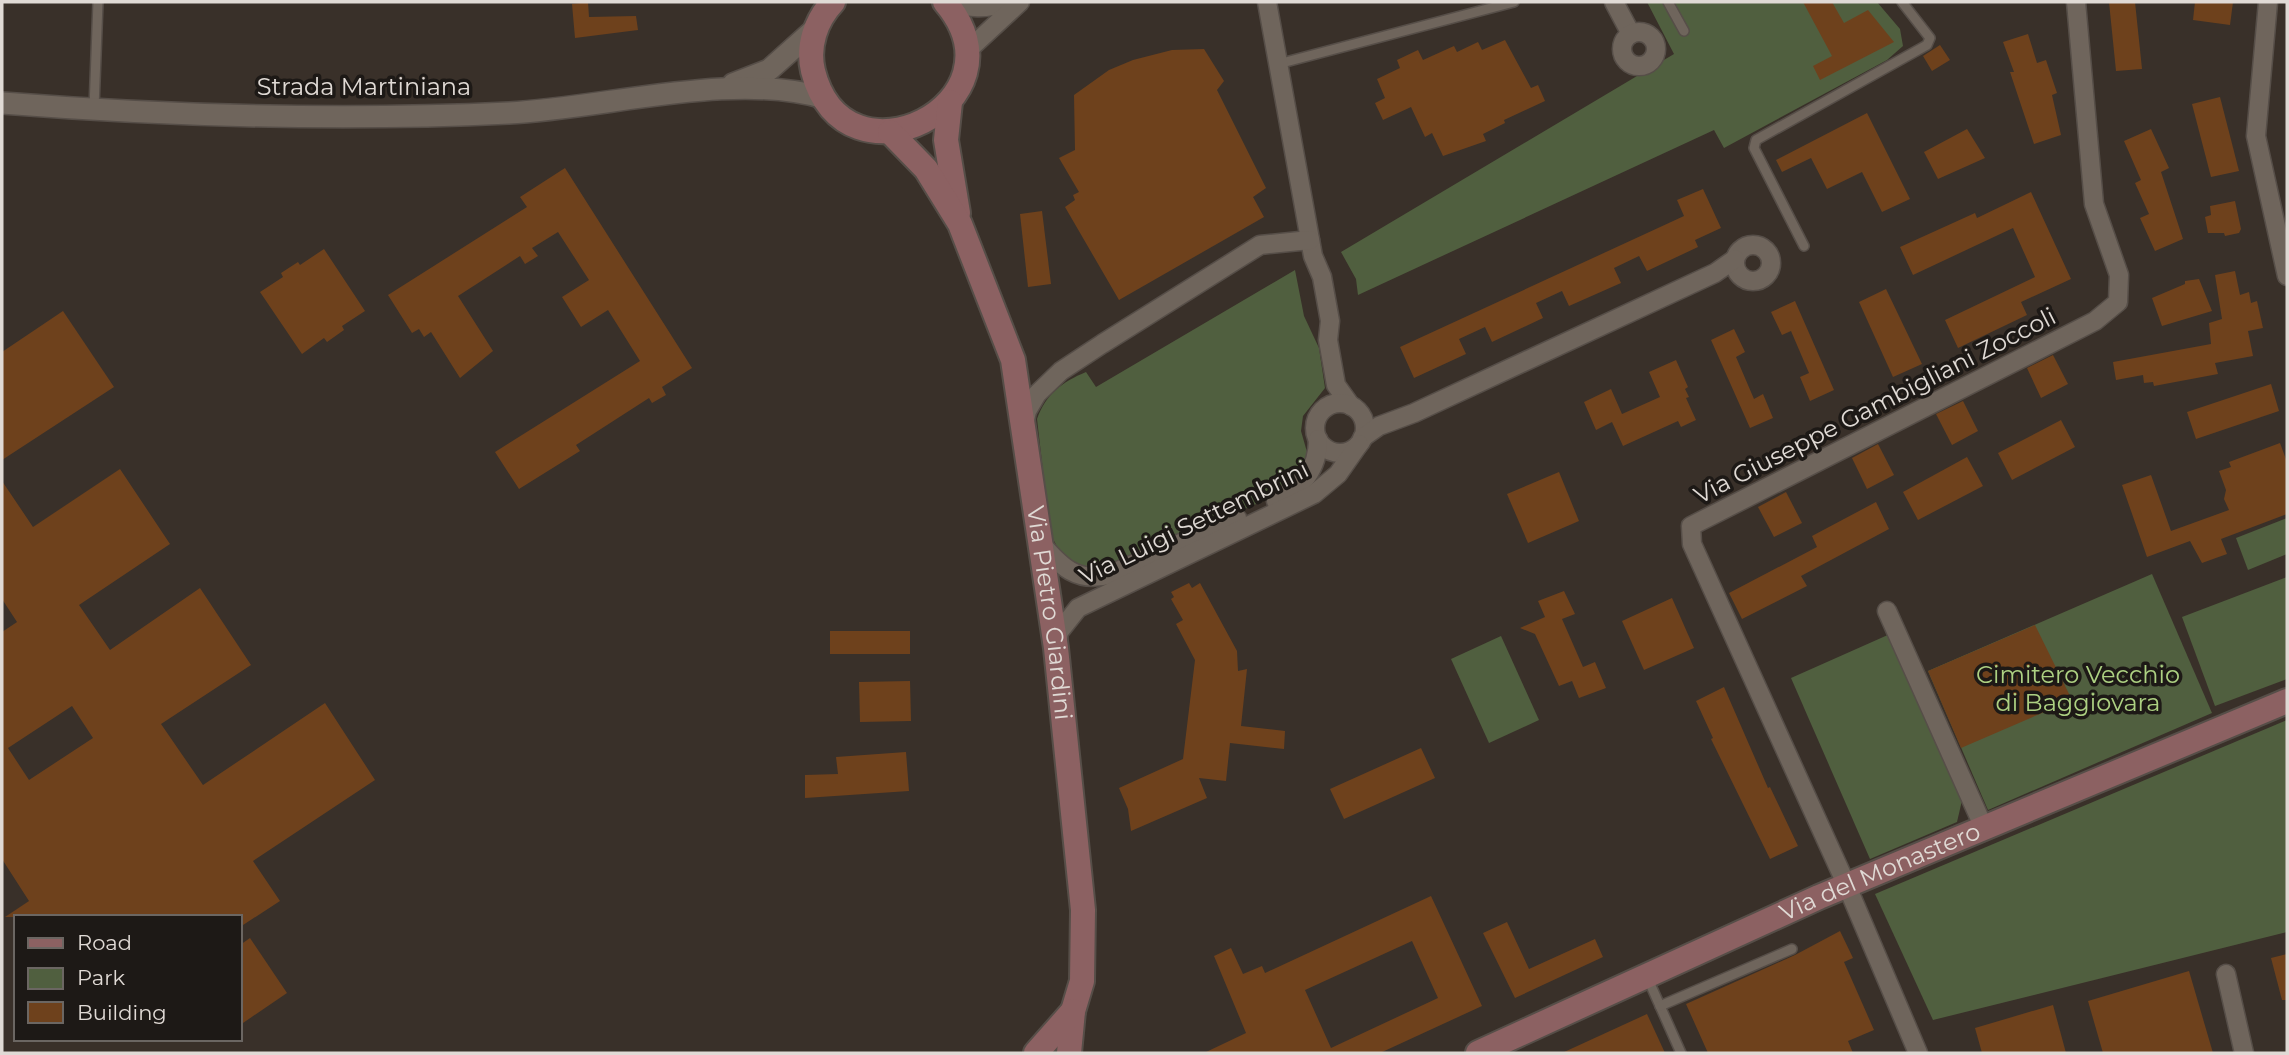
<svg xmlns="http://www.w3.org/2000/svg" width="2289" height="1055" viewBox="0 0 2289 1055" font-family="Montserrat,sans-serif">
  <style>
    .green { fill: #505f3f }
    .building { fill: #6e411c; fill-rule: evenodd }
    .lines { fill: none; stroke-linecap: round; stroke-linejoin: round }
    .service-casing { stroke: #564e48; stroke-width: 12 }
    .minor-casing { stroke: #564e48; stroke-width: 21 }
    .tertiary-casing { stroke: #564e48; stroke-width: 24 }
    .secondary-casing { stroke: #564e48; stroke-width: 28 }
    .service { stroke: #6f655c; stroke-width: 9 }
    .minor { stroke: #6f655c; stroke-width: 18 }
    .tertiary { stroke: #6f655c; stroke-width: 21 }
    .secondary { stroke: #8c6162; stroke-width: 24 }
    .labels { text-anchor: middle; stroke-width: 7; stroke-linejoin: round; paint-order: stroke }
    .street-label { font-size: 24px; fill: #e0dad5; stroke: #1d1916 }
    .park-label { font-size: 24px; fill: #add182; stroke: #1d1916 }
  </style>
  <rect width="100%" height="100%" fill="#393029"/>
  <g class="green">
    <path d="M1647,2h230l23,27 3,17 -16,14 -163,88 -10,-18 -356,165 -2,-16 -15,-27 333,-198z"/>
    <path d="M1295,270l9,46 15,32 6,40 -22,28 -2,15 8,28 -2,6 -25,28 -176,75c-31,5 -45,-9 -56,-36l-13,-113c9,-25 25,-37 49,-47l10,15z"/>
    <path d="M2287,518v36l-39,16 -12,-32z"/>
    <path d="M2152,574l60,139 -224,97 -60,-139z"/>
    <path d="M2287,577v102l-72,27 -33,-89z"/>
    <path d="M1890,634l73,162 -6,26 -87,37 -79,-181z"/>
    <path d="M1501,636l38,84 -50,23 -38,-84z"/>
    <path d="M2287,720v212l-354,88 -58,-126z"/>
  </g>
  <g class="building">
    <path d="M588,2l1,15 47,-1 2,14 -63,8 -3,-34z"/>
    <path d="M1803,2h29l12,21 24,-13 26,32 -74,38 -7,-14 19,-10z"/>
    <path d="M2109,2h26l7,67 -26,2z"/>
    <path d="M2195,2h38l-3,23 -37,-5z"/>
    <path d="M2028,34l9,29 9,-3 11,33 -5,2 9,40 -27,9 -24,-72h4l-11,-30z"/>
    <path d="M1505,40l26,48 7,-3 7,16 -41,19 1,3 -22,11 3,7 -43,15 -11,-23 -7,4 -14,-30 -28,13 -8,-17 10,-5 -8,-19 23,-11 -3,-8 21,-10 5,10 31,-14 3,6 21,-10 4,8z"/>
    <path d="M1940,45l10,15 -18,11 -9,-15z"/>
    <path d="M1204,49l20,32 -7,9 49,98 -13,9 11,20 -145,83 -54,-93 10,-7 -2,-5 6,-3 -20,-34 16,-8 -1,-55 35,-25 24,-10 39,-10z"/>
    <path d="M2220,97l19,74 -28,6 -19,-73z"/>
    <path d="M1867,113l43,86 -28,13 -20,-40 -35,17 -16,-31 -29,14 -6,-12z"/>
    <path d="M1967,129l18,29 -47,21 -14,-27z"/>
    <path d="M2151,129l18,39 -8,4 22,67 -28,12 -15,-33 9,-4 -14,-31 6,-3 -17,-39z"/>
    <path d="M565,168l127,200 -30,19 4,8 -14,8 -3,-5 -73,47 4,6 -61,38 -24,-37 145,-91 -32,-51 -27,17 -19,-30 27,-17 -31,-48 -26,16 6,8 -13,8 -5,-8 -62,40 35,55 -33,27 -29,-46 -7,5 -5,-8 -7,4 -24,-38 139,-88 -7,-10z"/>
    <path d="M1703,189l18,39 -26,12 3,7 -51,24 -8,-15 -25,12 7,15 -52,23 -7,-15 -26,12 7,15 -51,24 -7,-15 -26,12 7,15 -52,24 -14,-31 284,-131 -7,-16z"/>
    <path d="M2031,192l40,87 -50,23 6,13 -69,33 -13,-28 90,-43 -22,-49 -100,47 -13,-28 75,-34 2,5z"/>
    <path d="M2235,201l6,28 -2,4 -14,3 -1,-3h-16l-3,-16 6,-2 -1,-9z"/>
    <path d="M1042,211l9,73 -23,3 -8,-73z"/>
    <path d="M324,249l41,62 -23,15 2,4 -17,12 -3,-4 -22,16 -42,-62 23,-15 -2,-4 17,-11 2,3z"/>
    <path d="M2235,271l5,24 9,-3 2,11 6,-2 6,27 -15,3 5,25 -38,7 3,11 -64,12 -1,-4 -9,1 -1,-8 -27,5 -3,-18 98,-18 -2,-21 13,-4 -7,-44z"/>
    <path d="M2199,279l13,32 -50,15 -10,-28 33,-14v-3z"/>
    <path d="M1886,289l36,75 -29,13 -34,-75z"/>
    <path d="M1795,301l39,89 -24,11 -10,-24 9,-4 -18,-42 -9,4 -11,-23z"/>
    <path d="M63,311l51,76 -112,73v-108z"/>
    <path d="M1734,329l11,23 -9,5 18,42 9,-5 10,24 -23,10 -39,-88z"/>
    <path d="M2053,355l15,29 -27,14 -14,-30z"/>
    <path d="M1676,360l12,27 -3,2 4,8 -3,1 10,22 -15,7 -3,-6 -55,25 -11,-24 -16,8 -12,-28 27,-13 11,25 38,-17 -11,-25z"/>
    <path d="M2271,384l8,27 -83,28 -9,-27z"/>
    <path d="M1963,401l15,30 -26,14 -16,-31z"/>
    <path d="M2061,420l14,27 -63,33 -14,-27z"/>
    <path d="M2280,443l7,19v52l-66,25 6,15 -25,9 -12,-22 -43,16 -25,-72 29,-10 20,56 58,-21 -5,-11 2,-9 -7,-19 12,-4 -2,-5z"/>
    <path d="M1878,444l16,31 -27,14 -15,-31z"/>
    <path d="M1967,457l16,29 -65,34 -15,-28z"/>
    <path d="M120,469l50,75 -91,61 31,45 90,-62 51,77 -90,59 42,61 122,-82 50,77 -122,81 27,40 -40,26v-10h-235l24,-16 -27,-42v-227l15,-10 -15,-23v-118l31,46zM72,706l21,32 -64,42 -21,-32z"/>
    <path d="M1559,472l20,49 -51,22 -21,-49z"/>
    <path d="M1786,492l16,31 -28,14 -16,-30z"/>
    <path d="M1876,502l13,27 -88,47 6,10 -65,33 -13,-26 88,-46 -5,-11z"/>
    <path d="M1189,583l3,5 8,-5 37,68 1,20 9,-2 -6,57 44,5 -1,18 -54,-6 -4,38 -27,-3 8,20 -76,33 -3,-22 -9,-21 64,-29 12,-99 -19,-36 7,-4 -12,-21 3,-2 -3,-5z"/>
    <path d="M1564,591l11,23 -13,5 21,48 12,-5 11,26 -27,10 -7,-17 -13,5 -24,-52 -15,-6 25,-11 -7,-16z"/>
    <path d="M1672,598l22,50 -50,22 -22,-49z"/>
    <path d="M2035,625l37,75 -111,48 -33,-77z"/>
    <rect x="830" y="631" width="80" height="23"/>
    <path d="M910,681l1,40 -51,1 -1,-40z"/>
    <path d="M1724,687l44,101 2,-1 28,59 -28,13 -59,-120 2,-1 -17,-37z"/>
    <path d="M1421,748l14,30 -91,41 -14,-30z"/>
    <path d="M906,752l3,39 -104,7v-23l33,-1 -2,-17z"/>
    <path d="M1431,896l51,110 -102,47h-176l42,-20 -32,-77 17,-8 12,26 19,-8 3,7zM1412,941l26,57 -107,50 -26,-58z"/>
    <path d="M1507,922l22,47 66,-30 8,18 -88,41 -32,-65z"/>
    <path d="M1840,931l13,27 -9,4 30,68 -26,11 5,12h-145l-22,-49 109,-49z"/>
    <path d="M250,938l37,55 -47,32v-80z"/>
    <path d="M2287,954v46h-5l-11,-42z"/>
    <path d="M2189,971l24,82h-110l-15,-52z"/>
    <path d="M2053,1005l13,48h-84l-7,-25z"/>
    <path d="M1647,1014l18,39h-103z"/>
  </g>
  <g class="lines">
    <g class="service-casing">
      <g id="service">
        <path d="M1668,2l16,29"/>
        <path d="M1278,64l236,-62"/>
        <path d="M94,108l4,-106"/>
        <path d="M1804,246l-50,-98 2,-8 171,-95 3,-7 -28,-36"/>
        <path d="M1648,979l33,74"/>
        <path d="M1660,1006l132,-57"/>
      </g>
    </g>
    <g class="minor-casing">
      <g id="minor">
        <path d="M949,2c21,6 36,8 57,0"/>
        <path d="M1267,2l46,254 9,21 8,44 -2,19 8,45 15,21"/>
        <path d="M1614,2l17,32"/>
        <path d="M2268,2l-12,134 31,140"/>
        <circle cx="1639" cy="49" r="17"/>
        <path d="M966,52l54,-50"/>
        <circle cx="1753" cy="263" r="18"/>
        <circle cx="1340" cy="428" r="25"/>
        <path d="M1024,425l3,-14 10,-17 24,-23 41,-27 158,-99 50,-5"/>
        <path d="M1362,438l17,-12 35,-13 301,-140 20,-14"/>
        <path d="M1276,501c26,-14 42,-31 42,-62"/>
        <path d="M1040,542c20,24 37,42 71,32l126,-56"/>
        <path d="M1887,611l97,217"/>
        <path d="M1057,644l2,-12 19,-24 236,-114 24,-20 21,-30"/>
        <path d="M2226,974l18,79"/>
        <path d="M1918,1053l-71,-167 -155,-342 -1,-18 404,-205 23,-19 1,-27 -25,-71 -18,-202"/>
      </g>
    </g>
    <g class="tertiary-casing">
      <g id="tertiary">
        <path d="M733,84l36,-14 47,-42"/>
        <path d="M2,103c168,13 339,18 507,10 97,-5 224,-42 315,-15"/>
      </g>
    </g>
    <g class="secondary-casing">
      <g id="secondary">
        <path d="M833,2c-17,18 -26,44 -20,69 31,125 218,32 132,-69"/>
        <path d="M950,102l-4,38 12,73"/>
        <path id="s1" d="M890,132l36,37 34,55 53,136 43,288 27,262 -1,71 -9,30 -4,42"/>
        <path d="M1036,1053l37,-42"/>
        <path id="s2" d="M1478,1053l341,-156 468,-196"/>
      </g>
    </g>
    <use href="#service" class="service"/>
    <use href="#minor" class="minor"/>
    <use href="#tertiary" class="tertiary"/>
    <use href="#secondary" class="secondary"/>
  </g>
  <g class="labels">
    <g class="street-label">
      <text x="364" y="95">Strada Martiniana</text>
      <text transform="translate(1875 406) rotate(-27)" y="8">Via Giuseppe Gambigliani Zoccoli</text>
      <text transform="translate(1194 523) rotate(-26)" y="8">Via Luigi Settembrini</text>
      <text dy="8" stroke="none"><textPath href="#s1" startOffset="518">Via Pietro Giardini</textPath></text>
      <text dy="8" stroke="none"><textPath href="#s2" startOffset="441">Via del Monastero</textPath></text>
    </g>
    <g class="park-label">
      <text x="2078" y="683">Cimitero Vecchio<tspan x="2078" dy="28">di Baggiovara</tspan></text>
    </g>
  </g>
  <rect width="2289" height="1055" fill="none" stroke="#e0dad5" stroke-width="7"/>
  <rect x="14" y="915" width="228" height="126" fill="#1d1916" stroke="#6b6662" stroke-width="2"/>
  <rect x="28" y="938" width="35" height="10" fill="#8c6162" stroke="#6b6662" stroke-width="2"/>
  <text x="77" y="950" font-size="21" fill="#e0dad5">Road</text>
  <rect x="28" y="968" width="35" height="21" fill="#505f3f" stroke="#6b6662" stroke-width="2"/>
  <text x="77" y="985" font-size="21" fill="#e0dad5">Park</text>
  <rect x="28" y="1002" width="35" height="21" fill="#6e411c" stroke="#6b6662" stroke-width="2"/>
  <text x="77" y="1020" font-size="21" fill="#e0dad5">Building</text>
</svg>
